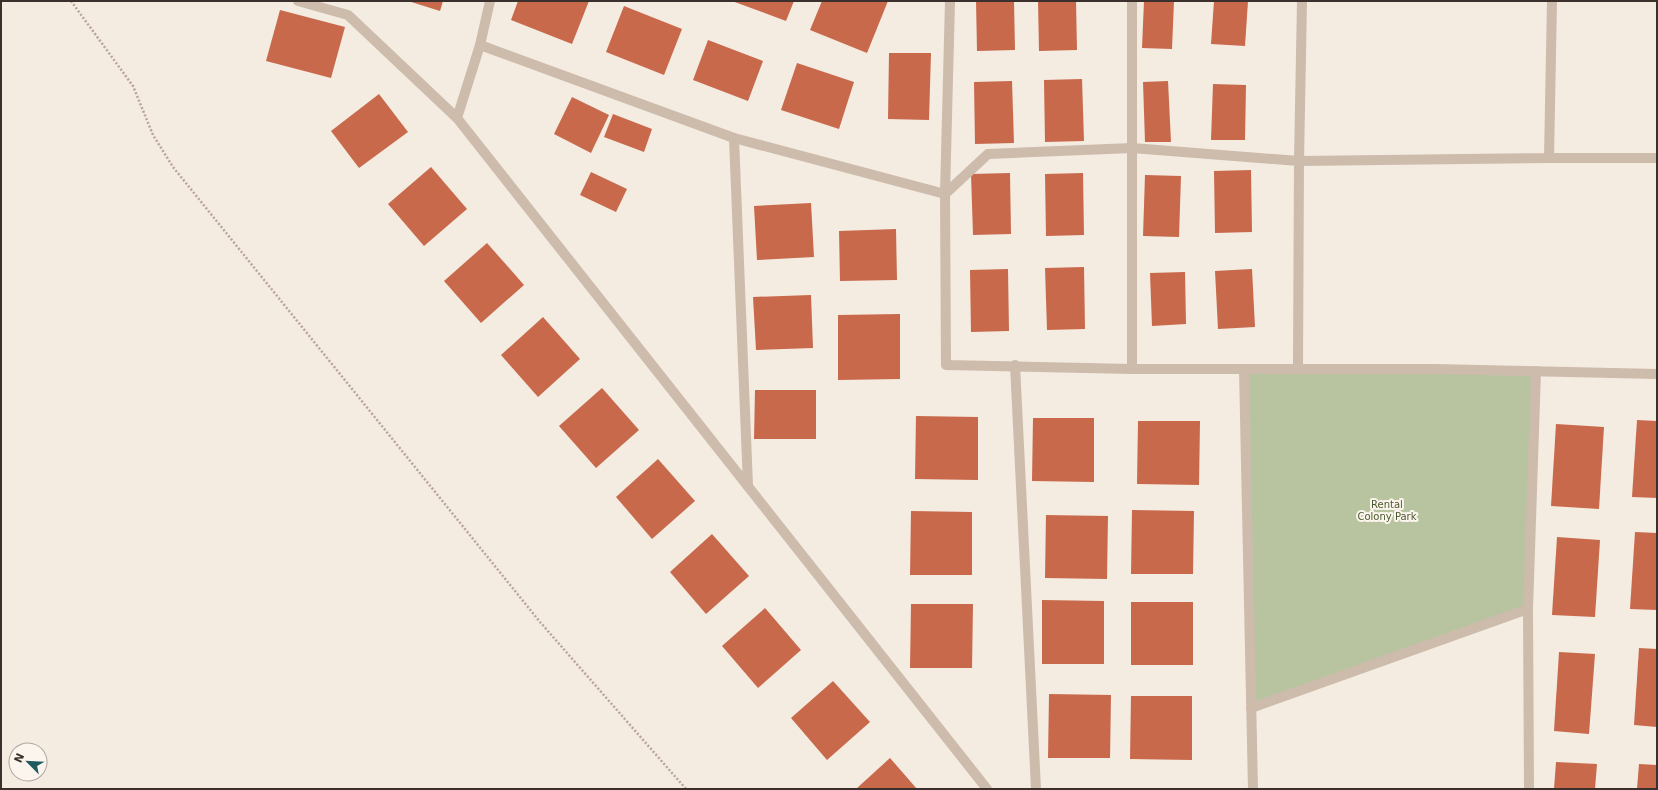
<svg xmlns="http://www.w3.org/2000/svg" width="1658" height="790" viewBox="0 0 1658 790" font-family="'DejaVu Sans',sans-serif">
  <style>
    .green { fill: #b8c4a0 }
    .building { fill: #c8694b }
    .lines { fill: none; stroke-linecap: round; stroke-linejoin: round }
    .path { stroke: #b9a596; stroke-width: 2.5; stroke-dasharray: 2 2; stroke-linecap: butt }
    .minor { stroke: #cdbbac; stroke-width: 10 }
    .labels { text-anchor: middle; stroke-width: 4; stroke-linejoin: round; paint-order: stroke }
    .park-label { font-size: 10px; fill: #4a5a2e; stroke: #fbf5ee }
  </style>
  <rect width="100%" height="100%" fill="#f4ebe1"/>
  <path class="green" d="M1244,369l292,2 -8,238 -277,99z"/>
  <g class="building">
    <path d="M408,1h35l-3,10z"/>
    <path d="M518,1h71l-17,43 -61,-24z"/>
    <path d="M732,1h62l-8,20z"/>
    <path d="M822,1h66l-21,52 -57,-23z"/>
    <path d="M976,1h38l1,49 -38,1z"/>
    <path d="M1038,1h38l1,49 -38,1z"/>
    <path d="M1144,1h30l-2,48 -30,-1z"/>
    <path d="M1214,1h34l-3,45 -34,-2z"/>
    <path d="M624,6l58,23 -18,46 -58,-23z"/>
    <path d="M280,10l65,17 -14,51 -65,-17z"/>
    <path d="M708,40l55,21 -15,40 -55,-21z"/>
    <path d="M889,53h42l-2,67 -41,-1z"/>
    <path d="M797,63l57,19 -15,47 -58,-19z"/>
    <path d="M1082,79l2,62 -39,1 -1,-62z"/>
    <path d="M1012,81l2,62 -39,1 -1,-62z"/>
    <path d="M1168,81l3,61h-26l-2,-60z"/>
    <path d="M1213,84l33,1 -1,55h-34z"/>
    <path d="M379,94l29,38 -49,36 -28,-37z"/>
    <path d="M572,97l37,18 -18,38 -37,-19z"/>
    <path d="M613,114l39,15 -8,23 -40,-15z"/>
    <path d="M431,167l36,42 -43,37 -36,-42z"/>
    <path d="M1251,170l1,62 -37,1 -1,-62z"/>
    <path d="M591,172l36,17 -11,23 -36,-17z"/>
    <path d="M1010,173l1,61 -38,1 -2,-61z"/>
    <path d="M1083,173l1,62 -38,1 -1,-62z"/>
    <path d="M1145,175l36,1 -2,61 -36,-1z"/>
    <path d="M811,203l3,54 -57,3 -3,-54z"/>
    <path d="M896,229l1,51 -57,1 -1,-50z"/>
    <path d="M487,243l37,42 -43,38 -37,-42z"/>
    <path d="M1084,267l1,62 -38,1 -2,-62z"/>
    <path d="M1008,269l1,62 -38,1 -1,-62z"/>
    <path d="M1252,269l3,58 -37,2 -3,-58z"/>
    <path d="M1185,272l1,52 -34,2 -2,-53z"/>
    <path d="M811,295l2,53 -57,2 -3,-53z"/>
    <path d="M900,314v65l-62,1v-65z"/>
    <path d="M543,317l37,42 -42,38 -37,-42z"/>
    <path d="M602,388l37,42 -43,38 -37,-42z"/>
    <path d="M755,390h61v49h-62z"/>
    <path d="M916,416l62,1v63l-63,-1z"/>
    <path d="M1033,418h61v64l-62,-1z"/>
    <path d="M1637,420l20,1v77l-25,-1z"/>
    <path d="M1138,421h62l-1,64 -62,-1z"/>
    <path d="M1556,424l48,3 -5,82 -48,-3z"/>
    <path d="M658,459l37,42 -43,38 -36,-42z"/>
    <path d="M1132,510l62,1 -1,63h-62z"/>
    <path d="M911,511l61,1v63h-62z"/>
    <path d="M1046,515l62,1 -1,63 -62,-1z"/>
    <path d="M1635,532l22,1v77l-27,-1z"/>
    <path d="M712,534l37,42 -43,38 -36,-42z"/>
    <path d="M1557,537l43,3 -5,77 -43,-2z"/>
    <path d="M1042,600l62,1v63h-62z"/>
    <rect x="1131" y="602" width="62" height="63"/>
    <path d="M911,604h62l-1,64h-62z"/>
    <path d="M765,608l36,42 -43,38 -36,-42z"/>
    <path d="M1639,648l18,1v78l-23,-2z"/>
    <path d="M1559,652l36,2 -6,80 -35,-3z"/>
    <path d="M833,681l37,41 -43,38 -36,-42z"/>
    <path d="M1049,694l62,1 -1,63h-62z"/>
    <path d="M1131,696h61v64l-62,-1z"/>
    <path d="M890,758l27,31h-61z"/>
    <path d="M1556,762l41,2 -2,25h-41z"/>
    <path d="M1639,764l18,1v24h-20z"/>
  </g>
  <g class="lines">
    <path class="path" d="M71,1l62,85 20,49 20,32 367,455 146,167"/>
    <g class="minor">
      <path d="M298,1l50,14 109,103"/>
      <path d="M950,1l-5,193 1,171 186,4h302l223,5"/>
      <path d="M1302,1l-3,160 250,-3 3,-157"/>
      <path d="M480,45l10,-44"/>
      <path d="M734,138l14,348"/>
      <path d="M1549,158h108"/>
      <path d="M1015,365l21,424"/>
      <path d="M1132,369v-368"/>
      <path d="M1244,369l9,420"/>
      <path d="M1251,708l277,-99"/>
      <path d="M987,789l-530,-671 23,-73 254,93 211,56 43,-40 144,-6 167,13 -1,208"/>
      <path d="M1529,789l-1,-180 8,-238"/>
    </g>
  </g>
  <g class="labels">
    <g class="park-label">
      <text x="1387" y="508">Rental<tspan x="1387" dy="12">Colony Park</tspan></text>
    </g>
  </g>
  <rect width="1658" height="790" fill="none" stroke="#3b302b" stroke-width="4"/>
  <g transform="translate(28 762) rotate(294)"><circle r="19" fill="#fbf5ee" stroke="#aea6a0"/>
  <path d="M0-3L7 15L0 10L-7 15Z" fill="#1f5a5e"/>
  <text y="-6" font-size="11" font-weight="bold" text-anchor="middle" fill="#3b302b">N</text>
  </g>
</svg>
